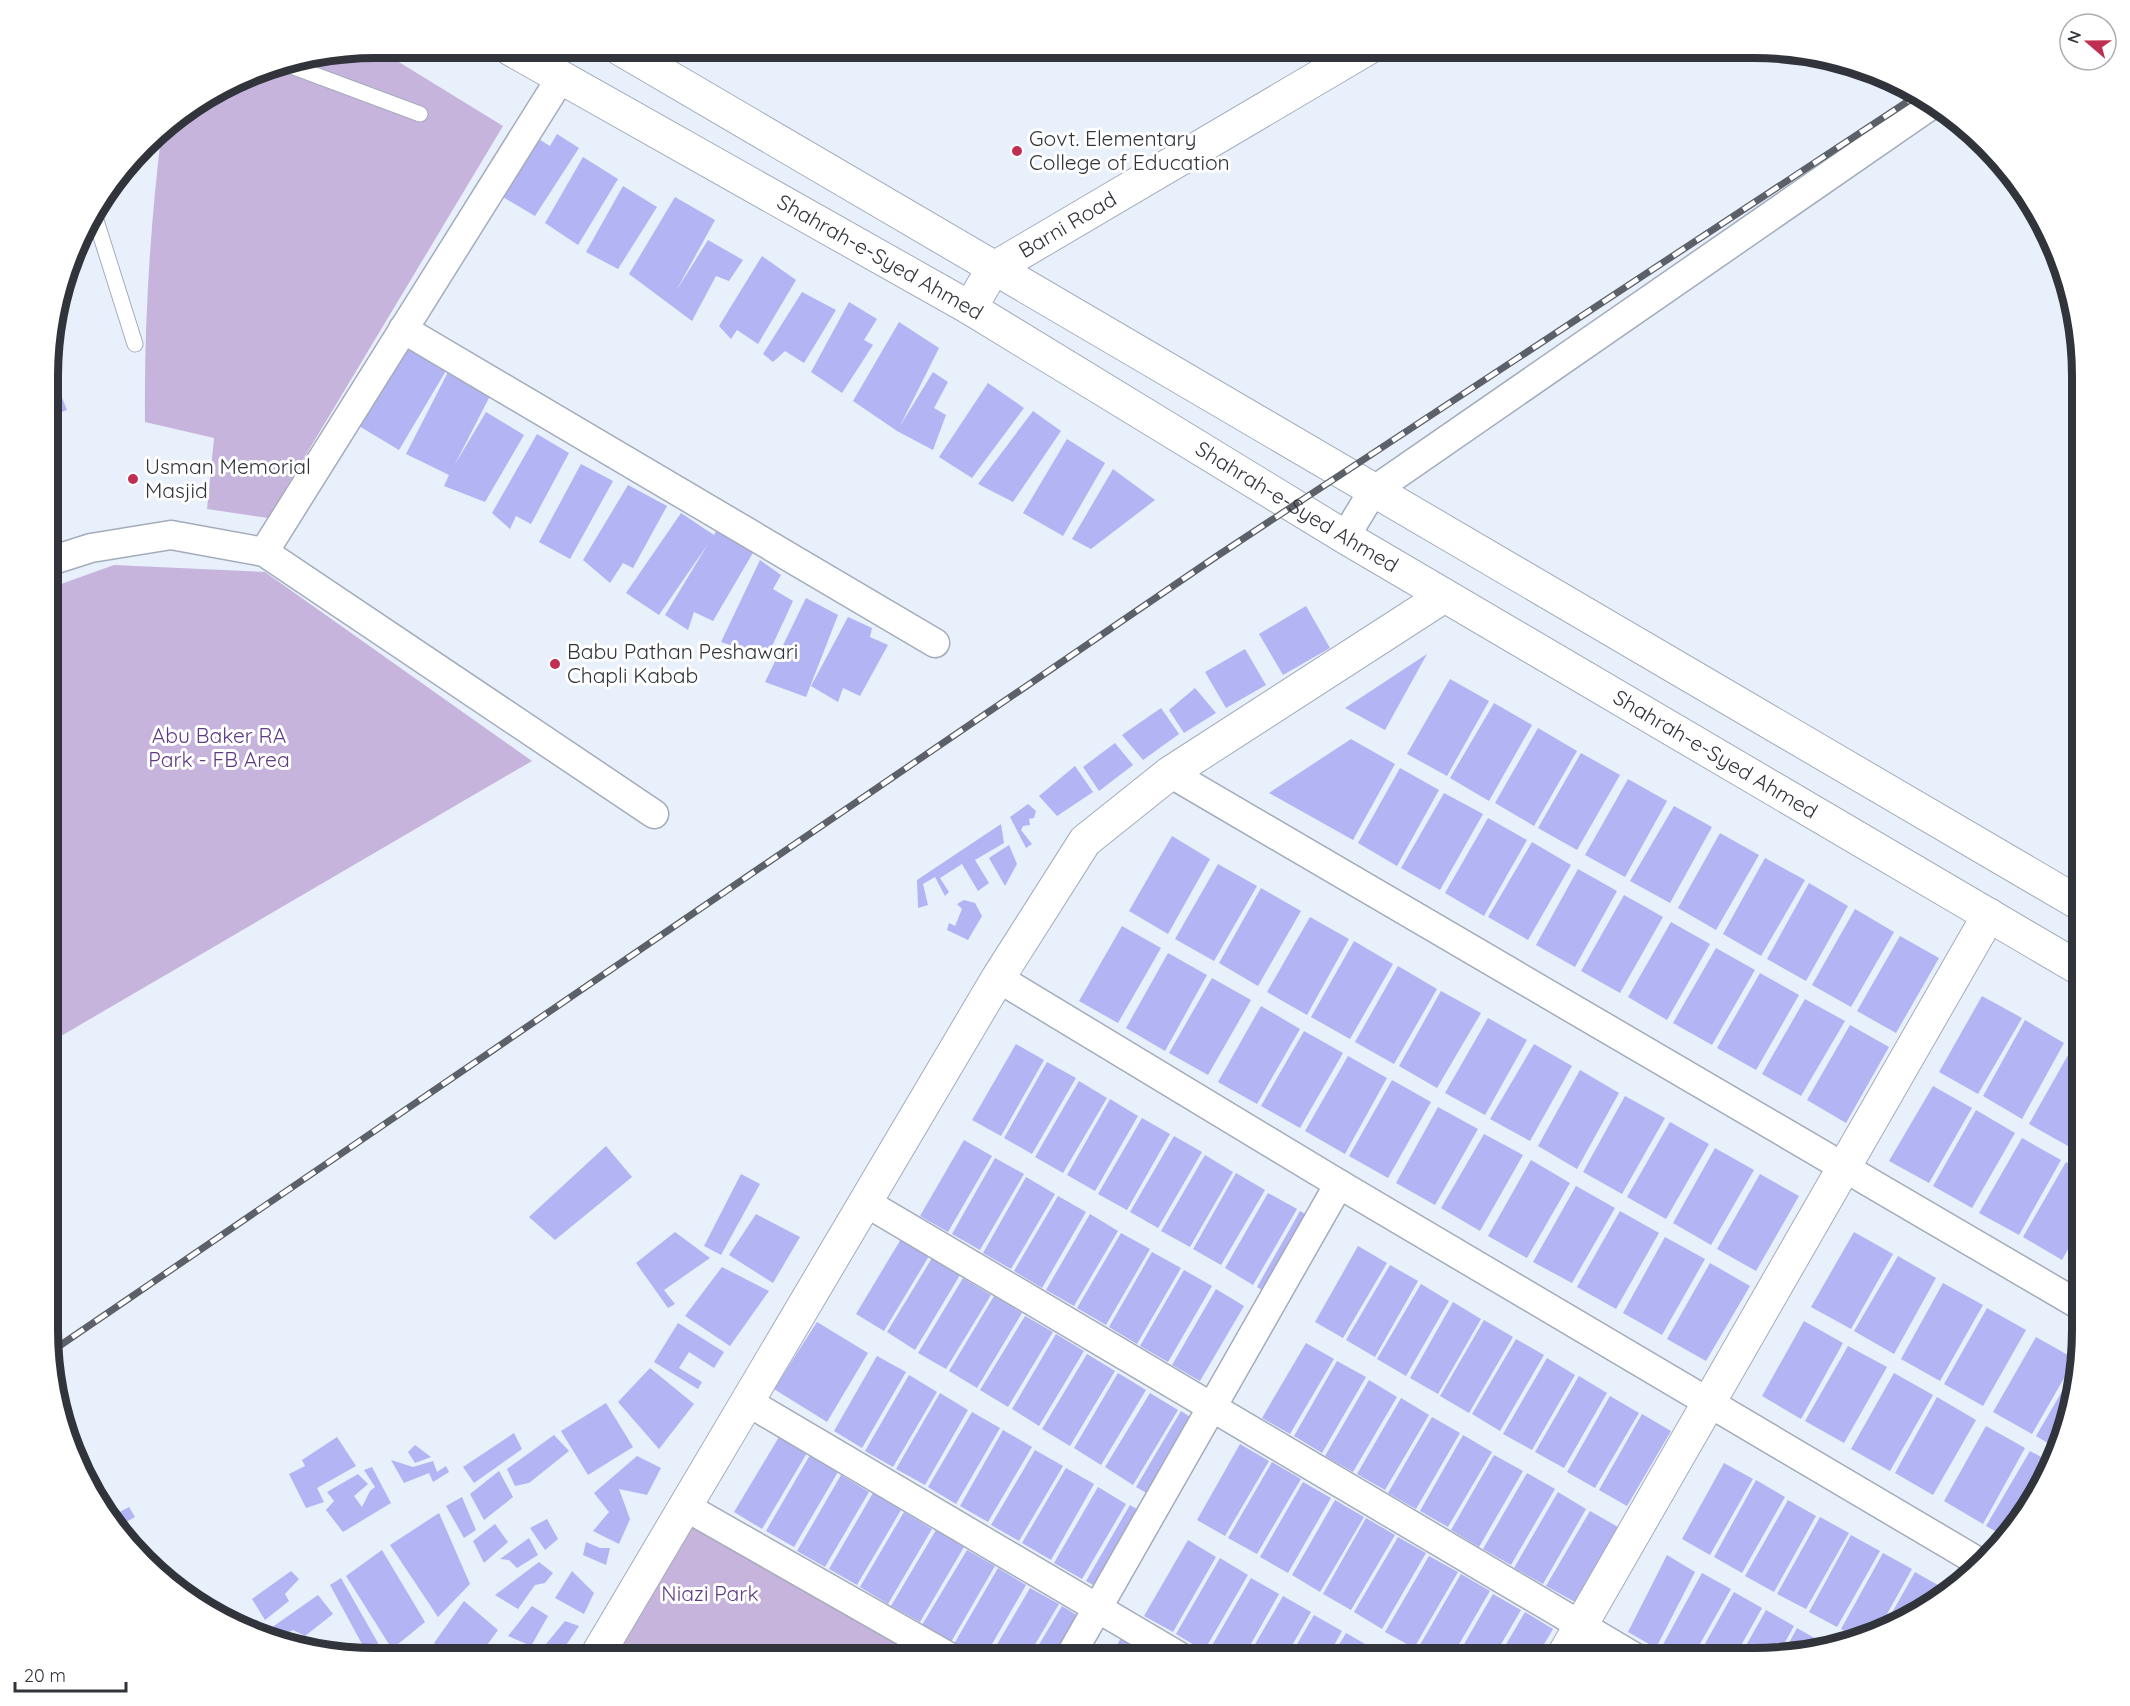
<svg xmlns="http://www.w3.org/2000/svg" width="2130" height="1706" viewBox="0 0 2130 1706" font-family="Quicksand,sans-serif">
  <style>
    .green { fill: #c7b4dd }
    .building { fill: #b3b4f4 }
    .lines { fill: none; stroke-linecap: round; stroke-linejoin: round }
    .service-casing { stroke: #a4acbc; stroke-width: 17 }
    .minor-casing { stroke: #a4acbc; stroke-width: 31 }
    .tertiary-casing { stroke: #a4acbc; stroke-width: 35 }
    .secondary-casing { stroke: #a4acbc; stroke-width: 35 }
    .service { stroke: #fff; stroke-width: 15 }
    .minor { stroke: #fff; stroke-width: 28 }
    .tertiary { stroke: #fff; stroke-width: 33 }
    .secondary { stroke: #fff; stroke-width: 33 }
    .rail-casing { stroke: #5c6068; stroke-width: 7 }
    .rail { stroke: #fff; stroke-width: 4.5; stroke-dasharray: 14; stroke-linecap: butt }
    .poi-dot { fill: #bf2f52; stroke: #fff; stroke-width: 2 }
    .labels { text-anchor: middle; stroke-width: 6; stroke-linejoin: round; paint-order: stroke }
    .poi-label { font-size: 21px; fill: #31343b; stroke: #fff; text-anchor: start }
    .street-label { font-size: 21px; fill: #31343b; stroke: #fff }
    .park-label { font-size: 21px; fill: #5f3a83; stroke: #fff }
    .rim { fill: none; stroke: #31343b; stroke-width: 8 }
  </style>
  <rect width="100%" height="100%" fill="#e8f0fc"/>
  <g class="green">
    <path d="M376,48l127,78 -235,392 -61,-9 7,-71 -69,-16c-1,-99 5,-195 17,-294l108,-62z"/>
    <path d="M114,565l151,7 267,189 -483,282 1,-455z"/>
    <path d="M686,1507l264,151 -352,-1z"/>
  </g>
  <g class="building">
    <path d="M557,134l22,14 -44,68 -34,-20 36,-58 13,8z"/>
    <path d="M583,157l35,22 -40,66 -33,-22z"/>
    <path d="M623,186l34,21 -39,62 -32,-17z"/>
    <path d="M675,197l40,23 -39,71 32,-51 35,20 -14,21 -13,-5 -24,45 -63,-47z"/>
    <path d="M762,256l34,24 -38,64 -21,-14 -6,9 -12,-13z"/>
    <path d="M802,292l34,18 -32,53 -19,-12 -12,11 -10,-8z"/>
    <path d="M849,302l28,17 -13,21 9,5 -31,48 -31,-21z"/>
    <path d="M899,322l40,26 -39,78 33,-54 15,10 -14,26 12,7 -13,35 -36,-19 -44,-30z"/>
    <path d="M406,345l41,24 -48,81 -40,-24z"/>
    <path d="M51,370l16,40 -16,6z"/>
    <path d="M449,370l43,22 -38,74 32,-54 38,23 -39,67 -41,-16 5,-11 -43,-21z"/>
    <path d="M988,383l36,25 -52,70 -33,-21z"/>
    <path d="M1033,411l28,20 -48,71 -35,-18z"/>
    <path d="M537,434l32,19 -38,71 -15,-8 -6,13 -18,-16z"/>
    <path d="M1067,439l38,24 -42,73 -40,-23z"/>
    <path d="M581,464l32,17 -43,78 -31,-17z"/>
    <path d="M1113,469l42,31 -64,49 -19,-10z"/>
    <path d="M628,485l39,21 -34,62 -10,-5 -13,20 -27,-23z"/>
    <path d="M681,513l33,22 3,-6 37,22 -41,70 -19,-9 -6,18 -23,-15 43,-71 -49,71 -33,-22z"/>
    <path d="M760,560l21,15 -8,14 20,12 -26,56 -46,-15z"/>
    <path d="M806,598l32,17 -32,82 -41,-15z"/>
    <path d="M1306,606l24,42 -47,27 -24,-41z"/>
    <path d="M848,617l24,11 -2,9 18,8 -28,51 -17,-8 -5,14 -27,-16z"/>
    <path d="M1245,649l21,36 -40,23 -21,-36z"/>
    <path d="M1427,654l-42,76 -40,-22z"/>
    <path d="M1450,679l39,22 -42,75 -40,-22z"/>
    <path d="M1195,688l21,25 -32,20 -15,-23z"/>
    <path d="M1494,703l38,22 -43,76 -39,-23z"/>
    <path d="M1161,708l18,26 -36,26 -21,-25z"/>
    <path d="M1538,728l39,23 -43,75 -39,-23z"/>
    <path d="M1351,739l44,25 -42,76 -84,-47z"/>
    <path d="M1115,743l18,22 -34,26 -16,-24z"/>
    <path d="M1581,753l39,22 -43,75 -39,-22z"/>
    <path d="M1075,766l18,26 -36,24 -18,-20z"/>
    <path d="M1400,768l39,22 -42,76 -39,-23z"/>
    <path d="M1628,779l39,22 -42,76 -40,-22z"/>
    <path d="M1444,793l39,21 -43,76 -39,-22z"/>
    <path d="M1028,804l8,7 -2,7 -5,1 1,6 -7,1 -2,4 11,14 -6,4 -16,-31z"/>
    <path d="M1674,806l38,21 -42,76 -40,-22z"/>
    <path d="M1488,818l39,22 -43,76 -39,-23z"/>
    <path d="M1001,824l3,19 -29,17 14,23 -11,8 -16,-27 -22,14 9,14 -4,4 -10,-19 -12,7 5,21 -10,3 -1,-28z"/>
    <path d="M1720,833l39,22 -43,75 -38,-22z"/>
    <path d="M1172,836l38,23 -42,75 -39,-23z"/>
    <path d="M1532,842l39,23 -43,75 -40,-23z"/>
    <path d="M1009,845l8,19 -12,22 -16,-28z"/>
    <path d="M1765,858l40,22 -44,76 -38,-22z"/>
    <path d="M1218,864l39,22 -43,75 -39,-22z"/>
    <path d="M1578,869l39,22 -42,76 -39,-22z"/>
    <path d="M1809,883l39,23 -42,75 -39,-22z"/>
    <path d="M1261,888l40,23 -43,75 -39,-23z"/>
    <path d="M1624,895l39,22 -43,76 -39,-22z"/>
    <path d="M964,900l11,3 7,13 -14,24 -21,-10 2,-7 6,3 7,-17 -5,-5z"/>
    <path d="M1855,909l39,23 -43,75 -39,-22z"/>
    <path d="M1310,917l39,22 -42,76 -40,-23z"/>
    <path d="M1671,922l39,22 -43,76 -39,-23z"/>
    <path d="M1122,926l39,22 -43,75 -39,-22z"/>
    <path d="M1900,936l39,22 -43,75 -39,-22z"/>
    <path d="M1354,941l39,23 -43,75 -39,-22z"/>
    <path d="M1716,948l39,22 -43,75 -39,-22z"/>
    <path d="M1168,953l39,22 -42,76 -39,-23z"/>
    <path d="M1398,966l39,23 -43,75 -39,-22z"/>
    <path d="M1760,973l39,22 -43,75 -39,-22z"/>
    <path d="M1212,978l39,22 -43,75 -39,-22z"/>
    <path d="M1441,991l40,22 -44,75 -38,-22z"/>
    <path d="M1982,996l40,22 -44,76 -39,-22z"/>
    <path d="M1805,999l40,22 -44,75 -39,-22z"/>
    <path d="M1261,1006l39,23 -43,75 -39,-22z"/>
    <path d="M1488,1018l39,22 -42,75 -40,-22z"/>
    <path d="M2025,1020l39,23 -42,76 -39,-23z"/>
    <path d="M1850,1025l39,22 -43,76 -39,-23z"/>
    <path d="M1304,1031l39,22 -43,75 -39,-22z"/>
    <path d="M1016,1044l28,16 -43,76 -29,-16z"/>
    <path d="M1534,1044l38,22 -42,75 -40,-22z"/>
    <path d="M2072,1048l9,6v69l-13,23 -39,-22z"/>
    <path d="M1348,1056l39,22 -42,76 -40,-23z"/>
    <path d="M1047,1062l29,16 -44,76 -28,-16z"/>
    <path d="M1580,1070l39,23 -42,76 -39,-23z"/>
    <path d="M1392,1080l39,22 -43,76 -39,-22z"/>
    <path d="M1079,1081l28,17 -44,75 -28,-16z"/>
    <path d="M1933,1086l39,22 -43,75 -40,-22z"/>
    <path d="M1625,1096l40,22 -43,76 -39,-22z"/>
    <path d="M1110,1099l28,17 -43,75 -28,-16z"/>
    <path d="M1438,1107l40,22 -43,76 -39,-22z"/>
    <path d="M1976,1110l39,23 -43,75 -39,-22z"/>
    <path d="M1142,1118l28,16 -43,76 -29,-16z"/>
    <path d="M1670,1122l39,22 -43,75 -39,-22z"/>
    <path d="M2081,1133v20l-8,-5z"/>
    <path d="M1484,1134l39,21 -43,76 -39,-23z"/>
    <path d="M1174,1136l28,16 -44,76 -28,-16z"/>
    <path d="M2022,1138l39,22 -42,75 -40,-22z"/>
    <path d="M964,1140l28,16 -44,76 -28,-16z"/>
    <path d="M606,1146l26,31 -77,63 -26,-23z"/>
    <path d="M1715,1148l39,22 -43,75 -38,-22z"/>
    <path d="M1205,1155l28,17 -43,75 -29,-16z"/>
    <path d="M995,1158l29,16 -44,76 -28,-16z"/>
    <path d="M1531,1160l39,23 -43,75 -39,-22z"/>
    <path d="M2066,1162l15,9v55l-19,34 -39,-23z"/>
    <path d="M1236,1173l29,17 -44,75 -28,-16z"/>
    <path d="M741,1174l19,10 -39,71 -17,-9z"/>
    <path d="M1760,1174l39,22 -43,75 -39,-22z"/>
    <path d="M1026,1177l29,17 -44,75 -28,-16z"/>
    <path d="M1576,1186l39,22 -43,75 -39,-21z"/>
    <path d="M1268,1193l29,16 -44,76 -28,-17z"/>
    <path d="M1058,1196l28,16 -44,76 -28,-17z"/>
    <path d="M1300,1211l28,16 -43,76 -28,-16z"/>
    <path d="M1620,1211l39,22 -43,76 -39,-22z"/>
    <path d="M756,1214l44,23 -27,46 -44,-28z"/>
    <path d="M1090,1214l28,17 -44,75 -28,-16z"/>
    <path d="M675,1232l35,26 -46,32 11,14 -7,4 -32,-45z"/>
    <path d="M1854,1232l39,22 -42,75 -40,-22z"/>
    <path d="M1121,1233l29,16 -44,76 -29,-17z"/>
    <path d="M1665,1237l40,22 -43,76 -39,-22z"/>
    <path d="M901,1239l28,17 -45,75 -28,-17z"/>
    <path d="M1358,1246l29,17 -44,75 -28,-16z"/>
    <path d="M2081,1249v23l-9,-5z"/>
    <path d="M1152,1252l29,16 -44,76 -28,-17z"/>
    <path d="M1898,1256l38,22 -42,76 -40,-23z"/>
    <path d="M932,1258l28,17 -45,75 -28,-18z"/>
    <path d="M1710,1263l40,23 -44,75 -39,-22z"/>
    <path d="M1390,1265l28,16 -43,76 -29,-17z"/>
    <path d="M722,1267l47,24 -39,55 -45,-30z"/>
    <path d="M1184,1270l28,16 -44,76 -28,-16z"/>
    <path d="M963,1278l28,17 -45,74 -28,-16z"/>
    <path d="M1943,1283l40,22 -43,76 -39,-22z"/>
    <path d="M1421,1284l28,17 -43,75 -29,-17z"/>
    <path d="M1216,1289l28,17 -44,75 -28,-16z"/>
    <path d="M994,1296l28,17 -45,75 -28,-17z"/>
    <path d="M1453,1302l28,17 -43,75 -28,-16z"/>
    <path d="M1987,1308l39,22 -43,76 -39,-22z"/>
    <path d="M1025,1316l28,16 -45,75 -28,-17z"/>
    <path d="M1484,1320l29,17 -44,76 -29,-17z"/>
    <path d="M1804,1321l39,22 -42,76 -39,-23z"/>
    <path d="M817,1322l51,31 -41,69 -53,-33z"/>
    <path d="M678,1323l46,29 -10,16 -25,-16 -10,16 23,14 -4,7 -44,-27z"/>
    <path d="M1056,1334l28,17 -45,75 -27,-17z"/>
    <path d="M2036,1337l39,22 -43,75 -39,-22z"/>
    <path d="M1516,1339l28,16 -44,76 -28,-17z"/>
    <path d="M1306,1343l28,16 -44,75 -28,-16z"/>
    <path d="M1848,1346l39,21 -43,76 -39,-22z"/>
    <path d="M1087,1354l28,17 -45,75 -28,-17z"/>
    <path d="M877,1356l29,16 -44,76 -28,-17z"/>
    <path d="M1547,1358l28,17 -43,75 -29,-16z"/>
    <path d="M1337,1361l29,16 -44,76 -28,-17z"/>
    <path d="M2078,1364l-20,85 -22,-13z"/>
    <path d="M650,1368l44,36 -35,45 -41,-47z"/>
    <path d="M1118,1373l28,17 -45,75 -27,-17z"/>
    <path d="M1894,1373l39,22 -43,76 -39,-22z"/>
    <path d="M909,1375l28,17 -44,75 -28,-16z"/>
    <path d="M1579,1376l28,17 -43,75 -29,-16z"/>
    <path d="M1369,1380l28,17 -44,75 -28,-16z"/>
    <path d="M940,1393l28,17 -43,75 -29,-16z"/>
    <path d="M1150,1393l28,17 -45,75 -28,-18z"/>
    <path d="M1610,1396l29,17 -44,75 -28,-16z"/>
    <path d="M1937,1397l39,23 -43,75 -38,-22z"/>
    <path d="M1401,1398l28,17 -44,75 -28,-16z"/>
    <path d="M606,1403l27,44 -45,28 -27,-44z"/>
    <path d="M1181,1411l28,18 -45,74 -28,-16z"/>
    <path d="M972,1412l28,16 -44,76 -28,-17z"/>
    <path d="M1642,1414l29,17 -44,75 -28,-16z"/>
    <path d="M1432,1417l28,16 -44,76 -28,-16z"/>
    <path d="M1986,1426l39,22 -42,76 -39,-23z"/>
    <path d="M1003,1430l29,17 -44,75 -28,-16z"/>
    <path d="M514,1433l8,16 -48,34 -11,-16z"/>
    <path d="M554,1435l15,16 -40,32 -14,3 -8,-17z"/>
    <path d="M1463,1435l29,17 -44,75 -28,-16z"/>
    <path d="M337,1437l19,29 -39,22 7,14 -18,6 -17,-34 16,-8 -3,-6z"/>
    <path d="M779,1437l28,16 -45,76 -28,-17z"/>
    <path d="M1240,1444l29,17 -44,75 -28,-16z"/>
    <path d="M415,1445l16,12 -16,6 -7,-11z"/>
    <path d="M1035,1450l28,16 -44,75 -28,-16z"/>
    <path d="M2030,1451l22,12 -46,74 -20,-11z"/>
    <path d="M810,1455l28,17 -44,75 -28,-16z"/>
    <path d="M1494,1455l29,16 -44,76 -28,-17z"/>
    <path d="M637,1456l24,12 -14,27 -28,-6 11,30 -11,25 -26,-13 16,-19 -15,-19z"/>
    <path d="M391,1460l22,7 20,-6 4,11 9,-6 3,6 -16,10 -4,-9 -25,10z"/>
    <path d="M1272,1462l29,17 -44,75 -29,-16z"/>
    <path d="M1724,1463l29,16 -43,76 -28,-16z"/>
    <path d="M372,1467l19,36 -48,29 -17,-22 8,-9 -7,-9 31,-18 10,10 -14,12 8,11 8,-16 5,-4 -11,-17z"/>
    <path d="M1066,1468l28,16 -43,76 -29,-17z"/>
    <path d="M499,1471l14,26 -29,23 -14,-26z"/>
    <path d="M1527,1473l28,16 -44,76 -28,-16z"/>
    <path d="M841,1475l28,17 -44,75 -28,-16z"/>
    <path d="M1756,1480l29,17 -43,76 -28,-16z"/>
    <path d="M1303,1482l28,16 -43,75 -28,-16z"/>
    <path d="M1098,1487l28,17 -44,75 -28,-16z"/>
    <path d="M1558,1492l28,17 -43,75 -29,-16z"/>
    <path d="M873,1493l28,17 -44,75 -28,-16z"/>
    <path d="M462,1497l14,33 -12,8 -18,-32z"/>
    <path d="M1335,1500l29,17 -44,75 -28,-17z"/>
    <path d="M1788,1500l28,16 -42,76 -29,-16z"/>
    <path d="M1130,1505l28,17 -44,75 -28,-16z"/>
    <path d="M129,1507l6,10 -9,5 -8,-9z"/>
    <path d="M1590,1511l28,16 -43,75 -29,-16z"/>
    <path d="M904,1512l28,17 -44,75 -28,-17z"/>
    <path d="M439,1513l31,71 -32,33 -48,-72z"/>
    <path d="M1820,1517l29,16 -43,76 -29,-15z"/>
    <path d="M1366,1518l29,17 -44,75 -28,-16z"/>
    <path d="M547,1519l11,20 -13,11 -15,-22z"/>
    <path d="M495,1524l13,18 -24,21 -11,-22z"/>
    <path d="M936,1530l28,17 -44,75 -29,-16z"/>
    <path d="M1851,1535l29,16 -43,76 -28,-15z"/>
    <path d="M1398,1537l28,16 -44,76 -28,-17z"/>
    <path d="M529,1538l9,17 -21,13 -8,-8 -9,-1z"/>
    <path d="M1188,1540l28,17 -43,75 -29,-16z"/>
    <path d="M586,1542l14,6h10l-4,17 -23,-10z"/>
    <path d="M382,1550l43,72 -33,27 -46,-73z"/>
    <path d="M967,1550l28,16 -44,76 -29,-17z"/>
    <path d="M1883,1553l29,16 -36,65 -20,4 -15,-9z"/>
    <path d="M1667,1555l28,17 -39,76 -28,-16z"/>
    <path d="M1429,1556l29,16 -44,76 -29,-16z"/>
    <path d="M1220,1558l28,17 -44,76 -28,-17z"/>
    <path d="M539,1562l14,11 -8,10 -10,2 -17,24 -23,-14z"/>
    <path d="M998,1568l28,17 -42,73h-5l-25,-14z"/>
    <path d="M291,1571l8,8 -14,15 4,7 -24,19 -13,-21z"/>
    <path d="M572,1571l22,22 -10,21 -29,-16z"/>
    <path d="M1915,1572l28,16 -7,12 -55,32z"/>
    <path d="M1702,1573l29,16 -39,69h-17l-15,-8z"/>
    <path d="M1461,1574l29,17 -39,67h-20l-14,-8z"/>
    <path d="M341,1578l41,72 -13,7 -39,-72z"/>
    <path d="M1251,1578l28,16 -36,64h-29l-7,-4z"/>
    <path d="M1030,1588l29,16 -32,54h-38z"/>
    <path d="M1734,1592l28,16 -28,50h-37z"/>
    <path d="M1493,1594l28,16 -28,48h-37z"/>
    <path d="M318,1595l15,19 -28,22 -12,-6 -16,9 -16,-4z"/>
    <path d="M1283,1596l28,16 -26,46h-38z"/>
    <path d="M464,1601l34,29 -16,22 -11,-4 -9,9h-14l-14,-14z"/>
    <path d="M532,1606l16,10 -17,30 -23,-10z"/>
    <path d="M1062,1606l28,17 -21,35h-38z"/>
    <path d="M1766,1610l28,16 -15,27 -40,5z"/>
    <path d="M1525,1612l28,17 -17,29h-38z"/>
    <path d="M1314,1615l28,16 -15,27h-38z"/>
    <path d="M565,1621l14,5 -21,31h-34l3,-5 10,3z"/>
    <path d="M1797,1628l28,16 -41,8z"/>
    <path d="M1346,1633l28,16 -5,9h-38z"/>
    <path d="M1122,1636l28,16 -3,6h-37z"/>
    <path d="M504,1646l12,11h-21z"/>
  </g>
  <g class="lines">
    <g class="service-casing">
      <g id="service">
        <path d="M283,63l137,51"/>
        <path d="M93,211l42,133"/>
      </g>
    </g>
    <g class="minor-casing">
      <g id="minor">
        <path d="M403,329l532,314"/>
        <path d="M1345,537l28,-46 558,-386"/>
        <path d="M264,552l298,-476"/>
        <path d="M50,561l41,-13 80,-13 93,17 390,262"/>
        <path d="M1170,773l911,533"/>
        <path d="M998,978l341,206 643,380"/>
        <path d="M865,1202l771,456"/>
        <path d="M748,1402l434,256"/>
        <path d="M686,1507l265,151"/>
        <path d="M1069,1658l270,-474"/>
      </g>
    </g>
    <g class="tertiary-casing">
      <g id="tertiary">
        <path id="s1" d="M970,308l23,-39 375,-221"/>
        <path d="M596,1657l402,-679 87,-137 85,-68 274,-177"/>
        <path d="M1562,1658l427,-743"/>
      </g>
    </g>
    <g class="secondary-casing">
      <g id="secondary">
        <path id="s2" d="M509,48l461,260 375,229 737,433"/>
        <path d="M619,48l1463,857"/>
      </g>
    </g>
    <use href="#service" class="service"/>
    <use href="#minor" class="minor"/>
    <use href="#tertiary" class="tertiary"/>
    <use href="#secondary" class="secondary"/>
    <g class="rail-casing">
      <path id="rail" d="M49,1353l1168,-797 699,-460"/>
    </g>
    <use href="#rail" class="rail"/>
  </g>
  <g class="poi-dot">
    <circle cx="1017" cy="151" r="6"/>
    <circle cx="133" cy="479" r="6"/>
    <circle cx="555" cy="664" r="6"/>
  </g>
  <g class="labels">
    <g class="poi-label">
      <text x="1029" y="146">Govt. Elementary<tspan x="1029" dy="24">College of Education</tspan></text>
      <text x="145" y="474">Usman Memorial<tspan x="145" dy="24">Masjid</tspan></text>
      <text x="567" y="659">Babu Pathan Peshawari<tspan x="567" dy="24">Chapli Kabab</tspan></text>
    </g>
    <g class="street-label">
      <text dy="7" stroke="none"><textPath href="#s1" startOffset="132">Barni Road</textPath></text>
      <text dy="7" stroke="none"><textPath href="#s2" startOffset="426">Shahrah-e-Syed Ahmed</textPath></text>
      <text dy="7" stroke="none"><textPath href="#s2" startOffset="912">Shahrah-e-Syed Ahmed</textPath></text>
      <text dy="7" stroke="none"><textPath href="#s2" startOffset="1398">Shahrah-e-Syed Ahmed</textPath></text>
    </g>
    <g class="park-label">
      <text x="219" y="743">Abu Baker RA<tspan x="219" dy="24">Park - FB Area</tspan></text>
      <text x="710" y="1601">Niazi Park</text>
    </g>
  </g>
  <path d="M0 0H2130V1706H0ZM376 58H1754A318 318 0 0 1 2072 376V1330A318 318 0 0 1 1754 1648H376A318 318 0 0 1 58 1330V376A318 318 0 0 1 376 58Z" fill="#fff" fill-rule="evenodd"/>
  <path class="rim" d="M376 58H1754A318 318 0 0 1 2072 376V1330A318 318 0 0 1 1754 1648H376A318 318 0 0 1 58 1330V376A318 318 0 0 1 376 58Z"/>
  <g transform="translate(2088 42) rotate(290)"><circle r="28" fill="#ffffff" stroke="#adaeb1" stroke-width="1.5"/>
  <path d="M0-4.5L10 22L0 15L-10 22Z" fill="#bf2f52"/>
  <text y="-9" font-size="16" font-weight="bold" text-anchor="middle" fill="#31343b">N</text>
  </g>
  <path d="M15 1682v9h111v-9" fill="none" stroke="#31343b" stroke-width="3"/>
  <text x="24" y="1682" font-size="18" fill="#31343b" stroke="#ffffff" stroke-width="4.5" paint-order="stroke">20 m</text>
</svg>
